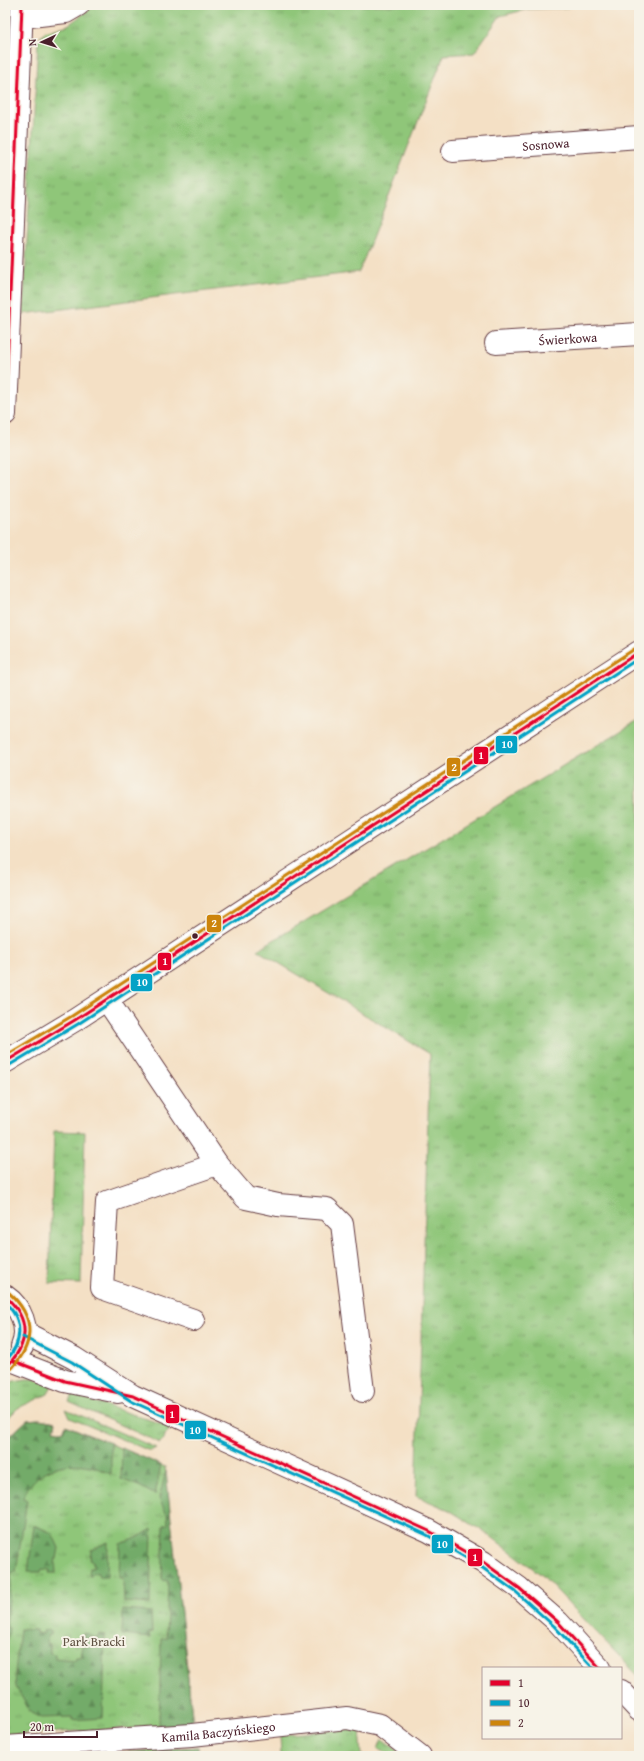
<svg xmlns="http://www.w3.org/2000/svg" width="644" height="1761" viewBox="0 0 644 1761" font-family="'Gentium Book Plus',serif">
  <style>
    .grass { fill: url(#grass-tufts); stroke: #6c7252 }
    .forest { fill: url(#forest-firs); stroke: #5e654a }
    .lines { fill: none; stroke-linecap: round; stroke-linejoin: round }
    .minor-casing { stroke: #643c42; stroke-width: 24 }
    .minor { stroke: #fff; stroke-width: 22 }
    .bus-1-casing { stroke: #f7f3e8; stroke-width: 6 }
    .bus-2-casing { stroke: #f7f3e8; stroke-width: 6 }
    .bus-3-casing { stroke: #f7f3e8; stroke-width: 6 }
    .bus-1 { stroke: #e4002b; stroke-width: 3 }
    .bus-2 { stroke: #04a2c6; stroke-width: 3 }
    .bus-3 { stroke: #cc840b; stroke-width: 3 }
    .bus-dot { fill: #4a1f2b; stroke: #f7f3e8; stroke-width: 1.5 }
    .labels { text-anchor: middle; stroke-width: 4; stroke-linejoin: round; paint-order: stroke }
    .street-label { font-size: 13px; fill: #4a1f2b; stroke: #f7f3e8 }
    .park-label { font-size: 13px; fill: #5f5142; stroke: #f7f3e8 }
    .line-badge { stroke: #f7f3e8; stroke-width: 1.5 }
    .badge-label { font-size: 11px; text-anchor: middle; font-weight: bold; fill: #fff }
  </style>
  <defs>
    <pattern id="grass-tufts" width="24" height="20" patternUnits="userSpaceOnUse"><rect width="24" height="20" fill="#8fc679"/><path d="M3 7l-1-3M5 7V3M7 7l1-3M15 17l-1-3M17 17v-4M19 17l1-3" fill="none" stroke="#77a063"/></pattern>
    <pattern id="forest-firs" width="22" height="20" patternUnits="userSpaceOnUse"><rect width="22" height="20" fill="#73ab69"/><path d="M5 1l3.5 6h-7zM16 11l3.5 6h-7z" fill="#608b57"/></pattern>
  </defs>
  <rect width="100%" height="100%" fill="#f7f3e8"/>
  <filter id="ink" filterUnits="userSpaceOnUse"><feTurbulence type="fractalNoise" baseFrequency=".025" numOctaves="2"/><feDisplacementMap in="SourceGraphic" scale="8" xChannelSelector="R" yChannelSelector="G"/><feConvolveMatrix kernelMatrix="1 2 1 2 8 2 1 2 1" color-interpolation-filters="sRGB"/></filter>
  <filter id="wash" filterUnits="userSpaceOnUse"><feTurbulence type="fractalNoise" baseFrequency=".012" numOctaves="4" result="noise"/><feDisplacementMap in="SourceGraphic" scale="16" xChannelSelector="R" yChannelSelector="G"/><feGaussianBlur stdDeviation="0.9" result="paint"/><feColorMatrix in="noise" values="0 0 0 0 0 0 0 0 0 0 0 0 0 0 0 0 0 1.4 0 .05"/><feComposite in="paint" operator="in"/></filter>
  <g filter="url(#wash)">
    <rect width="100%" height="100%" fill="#f4e0c5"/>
    <g class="grass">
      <path d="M96,5h476l-6,3 -37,1 -29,7 -26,37 -30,2 -85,217 -336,42 15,-274 7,-8 23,-7z"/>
      <path d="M639,720v957l-96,-101 -54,-41 -40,-25 -33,-14 14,-442 -173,-104z"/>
      <path d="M54,1131l31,1 -4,152 -32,-1z"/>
      <path d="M26,1379h8l18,6 -4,9 -30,14 -13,13v-35l9,-5z"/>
      <path d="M73,1393l13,6 85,28 -11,16 -91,-41z"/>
      <path d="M66,1409l90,39 -6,3 -80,-33z"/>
      <path d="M39,1419l17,3 -2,8 9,2 3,-7 99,42 28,258 -188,10v-294l22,-21z"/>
      <path d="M360,1728l2,28h-81l-1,-21z"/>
      <path d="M382,1739l24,17h-12l-16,-7z"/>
      <path d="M198,1747l1,9h-128z"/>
    </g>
    <g class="forest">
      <path d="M39,1419l17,3 -2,8 9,2 3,-7 22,10 23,8v31c-7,-2 -14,-7 -21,-8 -27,-6 -57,5 -67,32l4,2 -11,72h-4l-6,55 3,1 -4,29v-216l22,-21z"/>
      <path d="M122,1448l39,17 -6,30 -14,-8 -20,-8z"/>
      <path d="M166,1471l27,254 -34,2 2,-88 5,-1 2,-57 -6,-1 2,-55 4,-1 -1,-9 -8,-16z"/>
      <path d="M34,1525l18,8 7,15 -2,11h-2l1,14h-7l1,-3 -8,-1 -1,3h-13z"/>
      <path d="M152,1529l-2,75 -26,-2 -1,-24h-4l1,-34 17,-6z"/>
      <path d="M108,1542l-1,35h-8l-1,-4h-6l-1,3 -2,-1 1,-7h3v-7h-3l1,-11z"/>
      <path d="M123,1610l28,2 1,20 -3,1 1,5 -28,-3z"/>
      <path d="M20,1629l16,1v3l7,1 1,-4 7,1v4h-3l-1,8 3,1v9l5,1v4l20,2 1,-3h5l2,-11h4v-7l-4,-1v-5l7,1v3h8l1,-3 6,1 -2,83 -31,2v-3l-31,1 -10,-5 -15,-26 -1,-14z"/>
      <path d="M198,1747l1,9h-41v-6z"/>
      <path d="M147,1751v5h-34v-3z"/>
    </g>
  </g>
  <g filter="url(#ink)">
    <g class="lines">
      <g class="minor-casing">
        <g id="minor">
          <path d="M22,17l44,-5 12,-7"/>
          <path id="s1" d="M453,151l186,-14"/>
          <path id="s2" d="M496,343l143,-9"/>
          <path d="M5,414l17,-409"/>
          <path d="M107,1000l110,164 29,34 32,7 49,4 15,15 21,167"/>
          <path d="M5,1062l70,-42 564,-368"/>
          <path d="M5,1296c16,11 25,32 17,51"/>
          <path d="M193,1320l-91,-32 5,-86 110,-38"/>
          <path d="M25,1333l49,25 59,38 296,135 54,31 36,26 39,34 42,46"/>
          <path d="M14,1361l51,20 53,11"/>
          <path d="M621,1691l18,19"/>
          <path id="s3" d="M5,1747l187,-12 155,-17 33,7 40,31"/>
        </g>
      </g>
      <use href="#minor" class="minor"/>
      <g class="bus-1-casing">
        <g id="bus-1">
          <path d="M5,414l17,-409"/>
          <path d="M5,1062l70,-42 564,-368"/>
          <path d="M5,1296c26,23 25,48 0,72"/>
          <path d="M14,1361l51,20 68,15 296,135 54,31 36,26 39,34 42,46"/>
        </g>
      </g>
      <g class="bus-2-casing">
        <g id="bus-2">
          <path d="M8,1066l70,-42 561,-366"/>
          <path d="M5,1303c19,16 18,41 0,58"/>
          <path d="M23,1337l49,25 59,39 296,134 53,31 36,26 38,34 39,42"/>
        </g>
      </g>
      <g class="bus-3-casing">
        <g id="bus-3">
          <path d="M5,1056l67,-40 564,-368"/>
          <path d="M8,1292c29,25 27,54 0,80"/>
        </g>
      </g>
      <use href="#bus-1" class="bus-1"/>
      <use href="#bus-2" class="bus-2"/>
      <use href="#bus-3" class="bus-3"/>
    </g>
  </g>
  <circle class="bus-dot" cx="195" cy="936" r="3.5"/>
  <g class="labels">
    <g class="street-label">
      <text dy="5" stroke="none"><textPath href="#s1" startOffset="93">Sosnowa</textPath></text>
      <text dy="5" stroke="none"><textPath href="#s2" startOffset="72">Świerkowa</textPath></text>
      <text dy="5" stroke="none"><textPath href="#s3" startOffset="214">Kamila Baczyńskiego</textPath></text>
    </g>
    <g class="park-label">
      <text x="94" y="1646">Park Bracki</text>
    </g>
  </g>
  <g class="line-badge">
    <rect x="495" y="735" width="23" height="19" rx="4" fill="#04a2c6"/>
    <rect x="473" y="746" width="16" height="19" rx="4" fill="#e4002b"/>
    <rect x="446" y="757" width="15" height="20" rx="4" fill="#cc840b"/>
    <rect x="206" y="914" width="16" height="19" rx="4" fill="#cc840b"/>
    <rect x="157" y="952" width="15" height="19" rx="4" fill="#e4002b"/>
    <rect x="130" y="973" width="23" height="19" rx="4" fill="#04a2c6"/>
    <rect x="165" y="1404" width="15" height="20" rx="4" fill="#e4002b"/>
    <rect x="184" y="1420" width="23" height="20" rx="4" fill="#04a2c6"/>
    <rect x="431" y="1534" width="23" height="20" rx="4" fill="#04a2c6"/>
    <rect x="467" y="1548" width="16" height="19" rx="4" fill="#e4002b"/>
  </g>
  <g class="badge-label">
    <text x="507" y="748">10</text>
    <text x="481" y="759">1</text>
    <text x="454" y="771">2</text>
    <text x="214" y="927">2</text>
    <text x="165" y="965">1</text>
    <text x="142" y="986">10</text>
    <text x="172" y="1418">1</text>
    <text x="195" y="1434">10</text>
    <text x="442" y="1548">10</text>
    <text x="475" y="1561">1</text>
  </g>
  <rect width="644" height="1761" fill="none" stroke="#f7f3e8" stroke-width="20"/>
  <rect x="482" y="1667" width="140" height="72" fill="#f7f3e8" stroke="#b29e9c"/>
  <rect x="490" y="1680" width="20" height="6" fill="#e4002b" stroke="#b29e9c"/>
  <text x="518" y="1687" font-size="12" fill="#4a1f2b">1</text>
  <rect x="490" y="1700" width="20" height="6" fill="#04a2c6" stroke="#b29e9c"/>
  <text x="518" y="1707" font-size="12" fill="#4a1f2b">10</text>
  <rect x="490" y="1720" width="20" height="6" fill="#cc840b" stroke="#b29e9c"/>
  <text x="518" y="1727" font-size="12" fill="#4a1f2b">2</text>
  <g transform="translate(42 42) rotate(266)" stroke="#f7f3e8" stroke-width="3" paint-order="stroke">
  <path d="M0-3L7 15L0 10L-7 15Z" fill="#4a1f2b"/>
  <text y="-6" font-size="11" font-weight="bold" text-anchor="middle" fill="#4a1f2b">N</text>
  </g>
  <path d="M24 1731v6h73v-6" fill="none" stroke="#4a1f2b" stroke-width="2"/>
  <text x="30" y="1731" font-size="12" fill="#4a1f2b" stroke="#f7f3e8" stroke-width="3" paint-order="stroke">20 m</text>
</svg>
